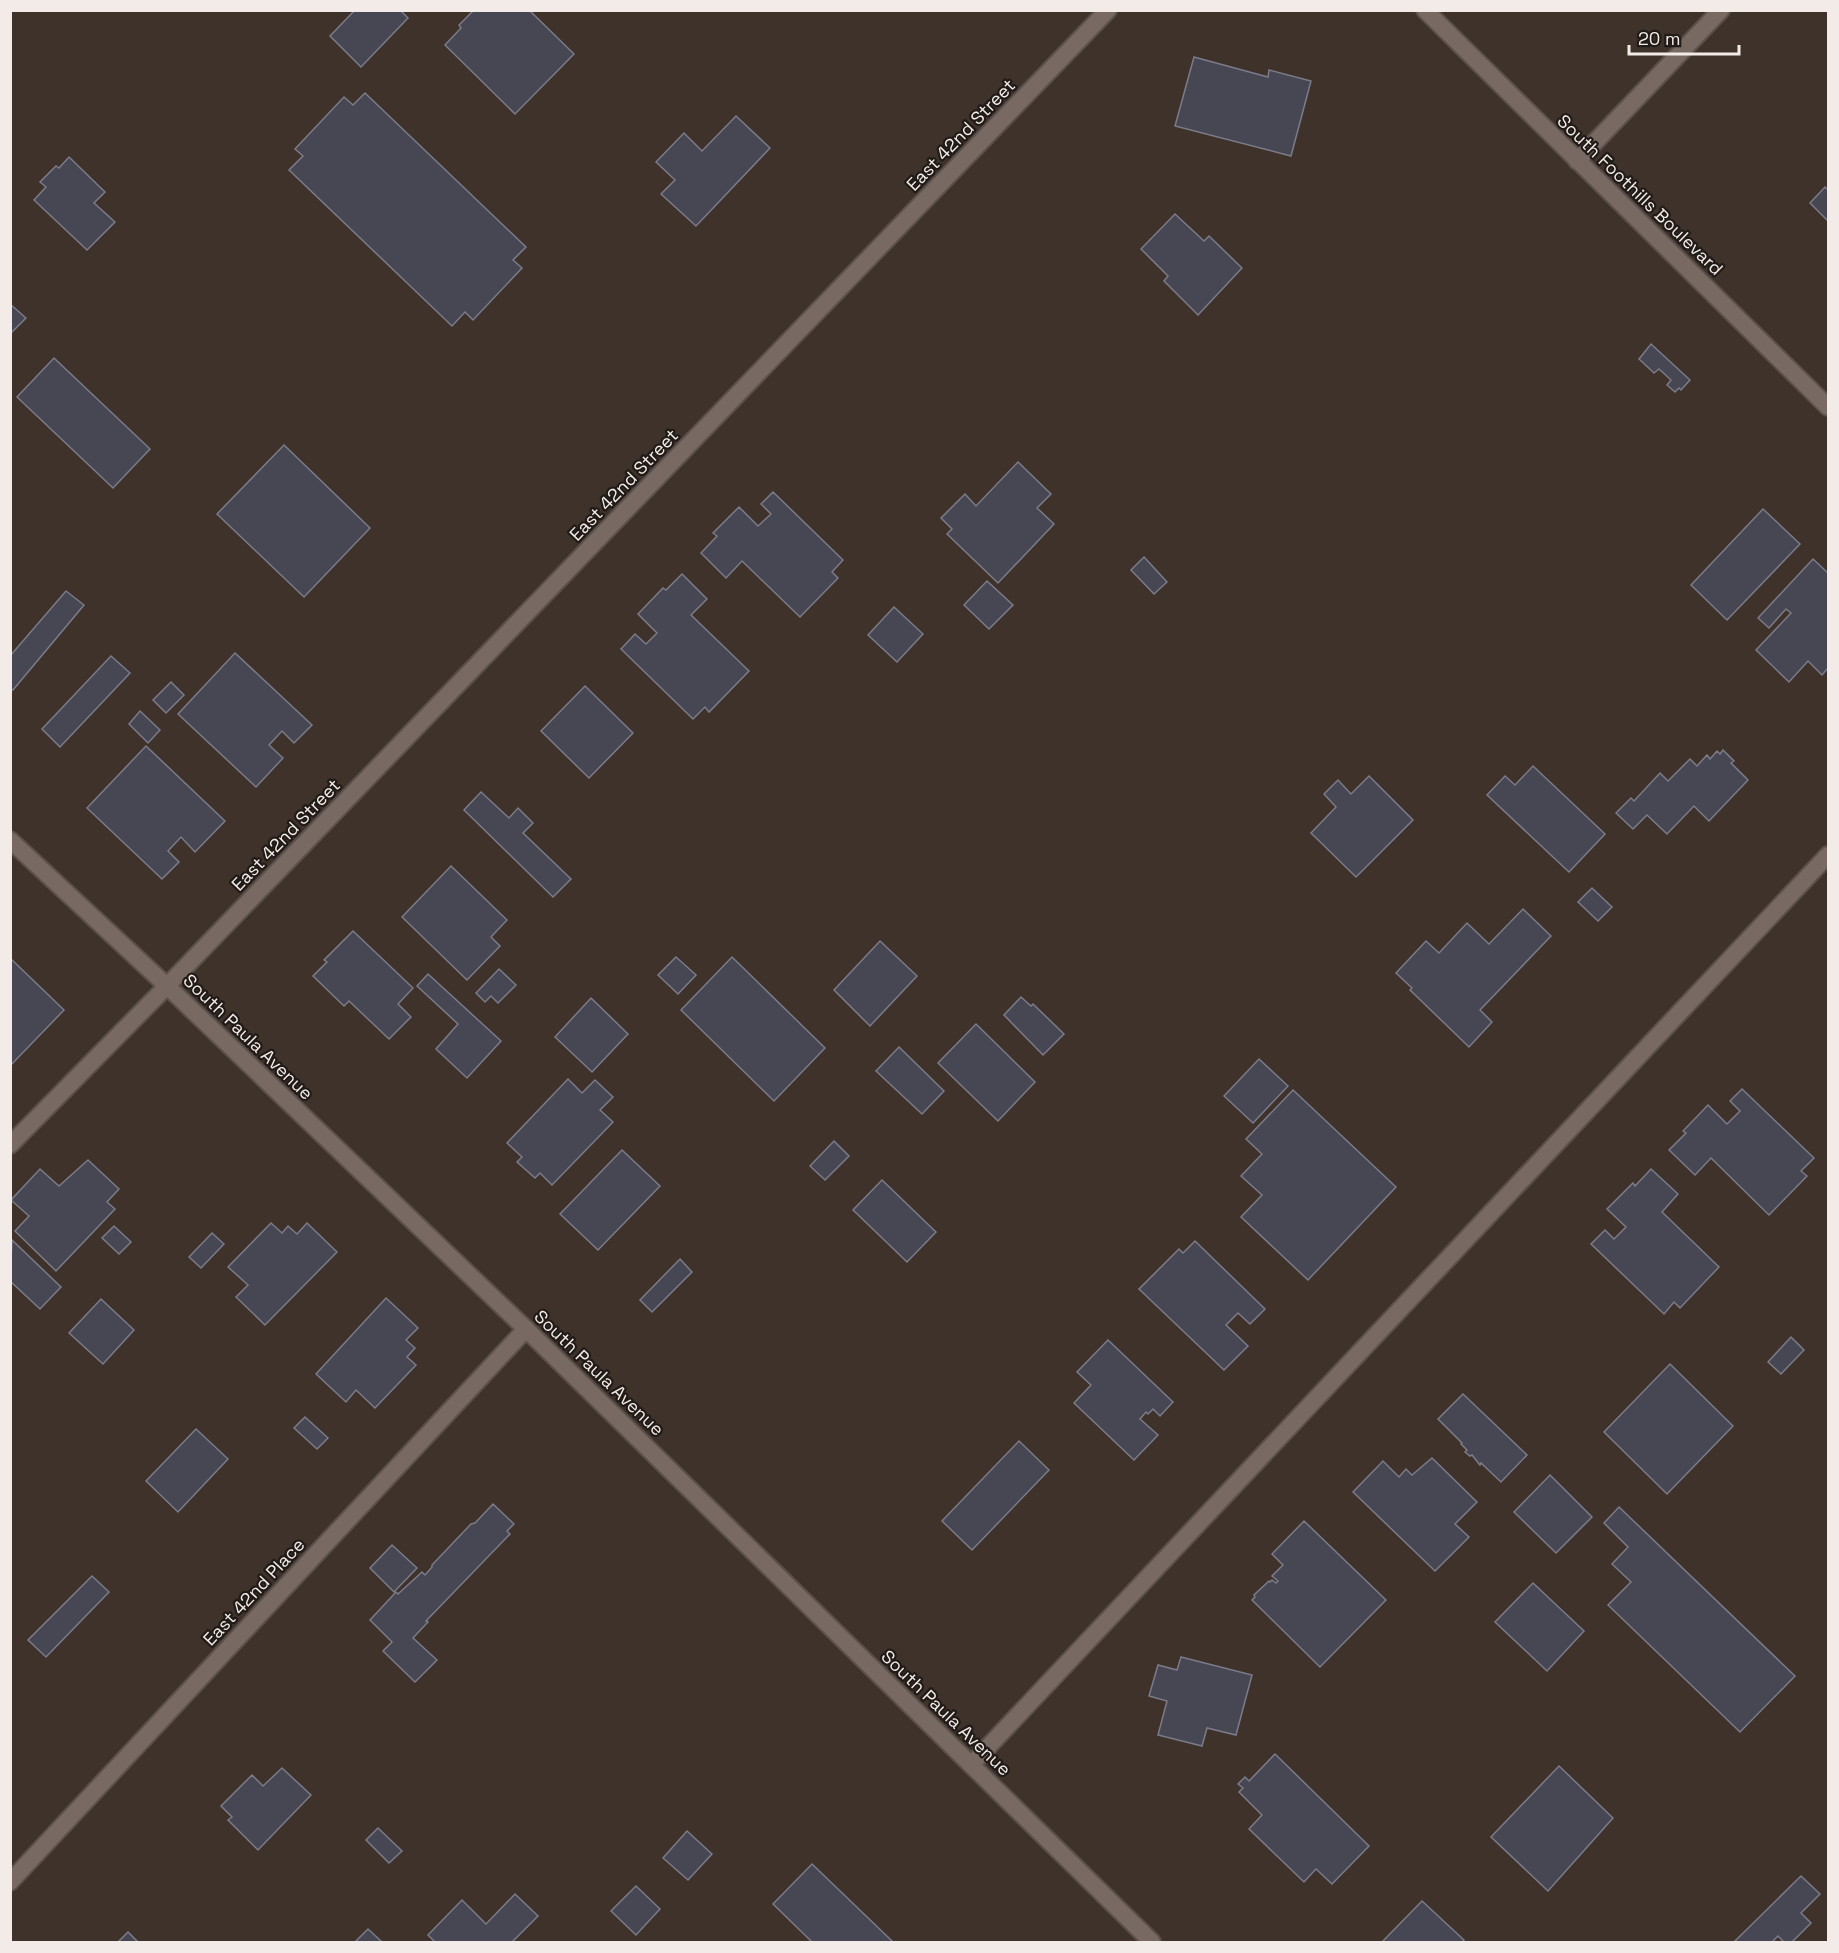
<svg xmlns="http://www.w3.org/2000/svg" width="1839" height="1953" viewBox="0 0 1839 1953" font-family="'Space Grotesk',sans-serif">
  <style>
    .building { fill: #474754; stroke: #7b7b89; stroke-width: 1.5 }
    .lines { fill: none; stroke-linecap: round; stroke-linejoin: round }
    .minor-casing { stroke: #5b504b; stroke-width: 20 }
    .tertiary-casing { stroke: #5b504b; stroke-width: 20 }
    .minor { stroke: #786962; stroke-width: 16 }
    .tertiary { stroke: #786962; stroke-width: 16 }
    .labels { text-anchor: middle; stroke-width: 4.5; stroke-linejoin: round; paint-order: stroke }
    .street-label { font-size: 18px; fill: #f3ebe7; stroke: #211b18 }
  </style>
  <rect width="100%" height="100%" fill="#3e322b"/>
  <g class="building">
    <path d="M355,10h45l8,8 -47,49 -31,-31z"/>
    <path d="M474,10h55l45,44 -59,60 -70,-69 16,-17 -2,-3z"/>
    <path d="M1194,57l74,20 1,-7 42,11 -20,75 -116,-30z"/>
    <path d="M365,93l161,154 -13,13 9,8 -49,52 -8,-8 -13,14 -163,-156 14,-14 -8,-7 49,-52 9,8z"/>
    <path d="M736,116l34,32 -74,78 -35,-32 14,-14 -19,-18 28,-29 18,18z"/>
    <path d="M69,157l36,35 -11,11 21,19 -28,28 -53,-50 12,-13 -6,-5 16,-16 3,2z"/>
    <path d="M1825,187l3,3v31l-18,-18z"/>
    <path d="M1175,214l29,27 5,-5 33,32 -44,47 -34,-34 4,-5 -27,-27z"/>
    <path d="M10,304l16,14 -16,16z"/>
    <path d="M1651,344l39,36 -9,10 -2,-2 -4,4 -8,-7 4,-5 -12,-11 -5,4 -15,-14z"/>
    <path d="M54,358l96,91 -37,39 -96,-91z"/>
    <path d="M284,445l86,83 -66,69 -87,-83z"/>
    <path d="M1018,462l33,32 -14,14 17,16 -56,59 -51,-49 5,-5 -11,-11 24,-24 11,12z"/>
    <path d="M773,492l70,68 -11,12 6,6 -38,39 -58,-56 -16,17 -25,-25 16,-17 -4,-3 26,-26 19,19 13,-12 -10,-10z"/>
    <path d="M1763,509l37,35 -73,76 -36,-35z"/>
    <path d="M1144,557l23,25 -13,12 -23,-24z"/>
    <path d="M1813,559l15,14v95l-6,7 -14,-14 -19,21 -33,-32 35,-37 -5,-4 -17,19 -11,-10z"/>
    <path d="M682,574l25,25 -16,16 58,56 -40,41 -4,-5 -12,12 -72,-70 14,-15 11,10 11,-11 -19,-19 25,-26 3,2z"/>
    <path d="M987,581l26,24 -24,24 -25,-24z"/>
    <path d="M66,591l18,14 -71,85 -3,-2v-32z"/>
    <path d="M894,607l29,27 -26,28 -29,-27z"/>
    <path d="M235,653l77,72 -18,18 -12,-12 -13,14 14,13 -27,29 -78,-73z"/>
    <path d="M111,656l19,17 -70,74 -18,-18z"/>
    <path d="M171,682l13,13 -18,18 -13,-13z"/>
    <path d="M585,686l48,47 -44,45 -48,-47z"/>
    <path d="M140,711l20,19 -12,13 -19,-19z"/>
    <path d="M146,746l79,75 -30,31 -14,-15 -13,14 11,11 -17,17 -75,-71z"/>
    <path d="M1723,750l11,11 -3,2 17,17 -39,41 -15,-15 -27,28 -20,-19 -14,14 -17,-16 15,-15 3,3 26,-28 8,8 22,-22 7,7 10,-11 3,4 7,-8 3,3z"/>
    <path d="M1533,766l72,68 -36,38 -82,-77 18,-19 10,9z"/>
    <path d="M1369,776l44,44 -57,57 -45,-44 25,-26 -12,-13 14,-14 13,14z"/>
    <path d="M481,792l28,26 9,-10 15,15 -10,10 48,46 -18,18 -89,-87z"/>
    <path d="M451,866l56,54 -16,17 9,9 -33,34 -65,-63z"/>
    <path d="M1592,888l20,19 -14,14 -20,-19z"/>
    <path d="M1523,909l28,27 -71,74 12,12 -23,25 -59,-57 2,-2 -16,-15 30,-32 13,12 28,-30 22,21z"/>
    <path d="M353,931l60,57 -15,16 13,13 -22,22 -40,-38 -5,5 -31,-30 14,-14 -3,-2z"/>
    <path d="M880,941l37,35 -47,50 -36,-36z"/>
    <path d="M676,957l20,18 -18,19 -20,-19z"/>
    <path d="M732,957l93,91 -51,53 -93,-91z"/>
    <path d="M10,958l54,52 -54,56z"/>
    <path d="M499,969l17,16 -18,18 -7,-7 -6,6 -9,-9z"/>
    <path d="M428,974l73,67 -34,37 -31,-29 22,-25 -41,-38z"/>
    <path d="M1021,997l10,9 2,-2 31,30 -21,21 -39,-40z"/>
    <path d="M591,998l37,36 -36,38 -37,-35z"/>
    <path d="M976,1024l59,58 -37,39 -60,-58z"/>
    <path d="M899,1047l45,44 -22,23 -46,-43z"/>
    <path d="M1259,1059l29,27 -35,37 -29,-27z"/>
    <path d="M568,1079l14,14 13,-13 18,17 -13,13 13,12 -61,63 -12,-12 -5,5 -18,-16 5,-5 -15,-14z"/>
    <path d="M1742,1089l72,69 -13,13 6,5 -38,39 -58,-57 -16,17 -26,-25 17,-17 -3,-2 25,-26 19,19 13,-13 -10,-10z"/>
    <path d="M1293,1090l103,97 -88,93 -67,-63 21,-22 -21,-19 21,-22 -16,-15z"/>
    <path d="M834,1141l15,15 -24,24 -15,-14z"/>
    <path d="M622,1150l38,36 -62,64 -38,-36z"/>
    <path d="M88,1160l31,29 -12,13 8,7 -59,62 -41,-40 14,-15 -18,-16 29,-31 19,17z"/>
    <path d="M1651,1169l27,25 -16,18 57,55 -39,41 -6,-6 -10,12 -73,-70 14,-14 9,9 12,-12 -19,-18 26,-26 2,3z"/>
    <path d="M882,1180l54,52 -29,30 -54,-52z"/>
    <path d="M271,1223l11,10 6,-7 9,8 10,-11 30,29 -72,73 -29,-28 12,-12 -20,-18z"/>
    <path d="M114,1226l17,16 -12,12 -17,-16z"/>
    <path d="M212,1233l12,11 -23,24 -12,-11z"/>
    <path d="M12,1240l49,47 -21,22 -30,-28z"/>
    <path d="M1195,1241l70,68 -15,15 -12,-11 -12,12 22,21 -24,24 -85,-81 40,-40 4,4z"/>
    <path d="M680,1259l12,13 -40,40 -12,-12z"/>
    <path d="M386,1298l32,30 -12,12 9,8 -8,9 9,8 -41,43 -19,-18 -10,12 -30,-28z"/>
    <path d="M101,1299l33,31 -31,34 -34,-31z"/>
    <path d="M1791,1337l13,13 -23,24 -13,-12z"/>
    <path d="M1108,1340l65,62 -13,14 -7,-7 -5,5 -2,-2 -6,7 18,16 -24,25 -60,-57 17,-18 -14,-13z"/>
    <path d="M1670,1364l63,62 -66,68 -63,-62z"/>
    <path d="M1463,1394l64,61 -26,27 -20,-19 -1,2 -8,-10 -2,1 -5,-4 2,-2 -6,-6 1,-1 -24,-24z"/>
    <path d="M305,1417l23,21 -11,11 -23,-21z"/>
    <path d="M196,1429l32,30 -50,53 -32,-31z"/>
    <path d="M1019,1441l30,29 -77,80 -30,-29z"/>
    <path d="M1432,1458l45,44 -22,22 14,13 -34,34 -82,-79 30,-31 16,16 7,-8 6,6z"/>
    <path d="M1550,1475l42,42 -36,36 -42,-41z"/>
    <path d="M493,1504l21,20 -7,7 3,3 -84,87 2,1 -15,16 24,22 -22,22 -32,-31 9,-9 -22,-22 26,-28 2,2 24,-22 3,3 7,-8v-2l39,-41 4,-1z"/>
    <path d="M1619,1507l176,169 -55,56 -132,-127 23,-23 -19,-18 16,-17 -24,-24z"/>
    <path d="M1304,1521l82,79 -66,67 -68,-67 3,-3 -1,-2 15,-14 1,1 2,-2 4,3 2,-2 -6,-5 11,-11 -11,-11z"/>
    <path d="M392,1545l25,23 -23,24 -24,-24z"/>
    <path d="M92,1576l17,16 -63,65 -18,-17z"/>
    <path d="M1533,1583l51,48 -37,40 -52,-49z"/>
    <path d="M1181,1657l71,18 -16,60 -29,-7 -5,18 -44,-11 9,-34 -18,-5 9,-31 19,5z"/>
    <path d="M1275,1754l94,92 -37,38 -16,-15 -12,13 -55,-53 13,-14 -23,-23 4,-4 -5,-4 7,-7 4,4z"/>
    <path d="M1559,1766l54,52 -65,73 -57,-54z"/>
    <path d="M282,1768l29,27 -53,55 -30,-30 4,-3 -11,-11 31,-31 11,11z"/>
    <path d="M378,1828l24,23 -13,12 -23,-23z"/>
    <path d="M687,1831l25,23 -24,26 -25,-22z"/>
    <path d="M812,1864l80,77 -1,1h-82l2,-1 -38,-37z"/>
    <path d="M1801,1876l19,18 -19,19 10,10 -19,19h-8l-6,-6 -6,6h-38z"/>
    <path d="M636,1886l24,23 -24,26 -25,-24z"/>
    <path d="M515,1894l23,22 -26,26h-77l-7,-7 34,-35 24,24z"/>
    <path d="M1422,1901l42,39 -2,2h-80z"/>
    <path d="M368,1929l14,13h-27z"/>
    <path d="M128,1932l10,10h-20z"/>
  </g>
  <g class="lines">
    <g class="minor-casing">
      <g id="minor">
        <path d="M1577,161l144,-151"/>
        <path d="M10,840l157,146 359,343 626,613"/>
        <path d="M10,1145l157,-159 941,-976"/>
        <path d="M971,1765l857,-910"/>
        <path d="M10,1882l516,-553"/>
      </g>
    </g>
    <g class="tertiary-casing">
      <path id="tertiary" d="M1425,10l403,397"/>
    </g>
    <use href="#minor" class="minor"/>
    <use href="#tertiary" class="tertiary"/>
  </g>
  <g class="labels">
    <g class="street-label">
      <text transform="translate(961 135) rotate(-46)" y="6">East 42nd Street</text>
      <text transform="translate(1640 195) rotate(44)" y="6">South Foothills Boulevard</text>
      <text transform="translate(624 485) rotate(-46)" y="6">East 42nd Street</text>
      <text transform="translate(286 835) rotate(-46)" y="6">East 42nd Street</text>
      <text transform="translate(248 1037) rotate(44)" y="6">South Paula Avenue</text>
      <text transform="translate(599 1373) rotate(44)" y="6">South Paula Avenue</text>
      <text transform="translate(254 1592) rotate(-47)" y="6">East 42nd Place</text>
      <text transform="translate(946 1713) rotate(44)" y="6">South Paula Avenue</text>
    </g>
  </g>
  <rect width="1839" height="1953" fill="none" stroke="#f3ebe7" stroke-width="24"/>
  <path d="M1629 45v9h110v-9" fill="none" stroke="#f3ebe7" stroke-width="3"/>
  <text x="1638" y="45" font-size="18" fill="#f3ebe7" stroke="#211b18" stroke-width="4.5" paint-order="stroke">20 m</text>
</svg>
